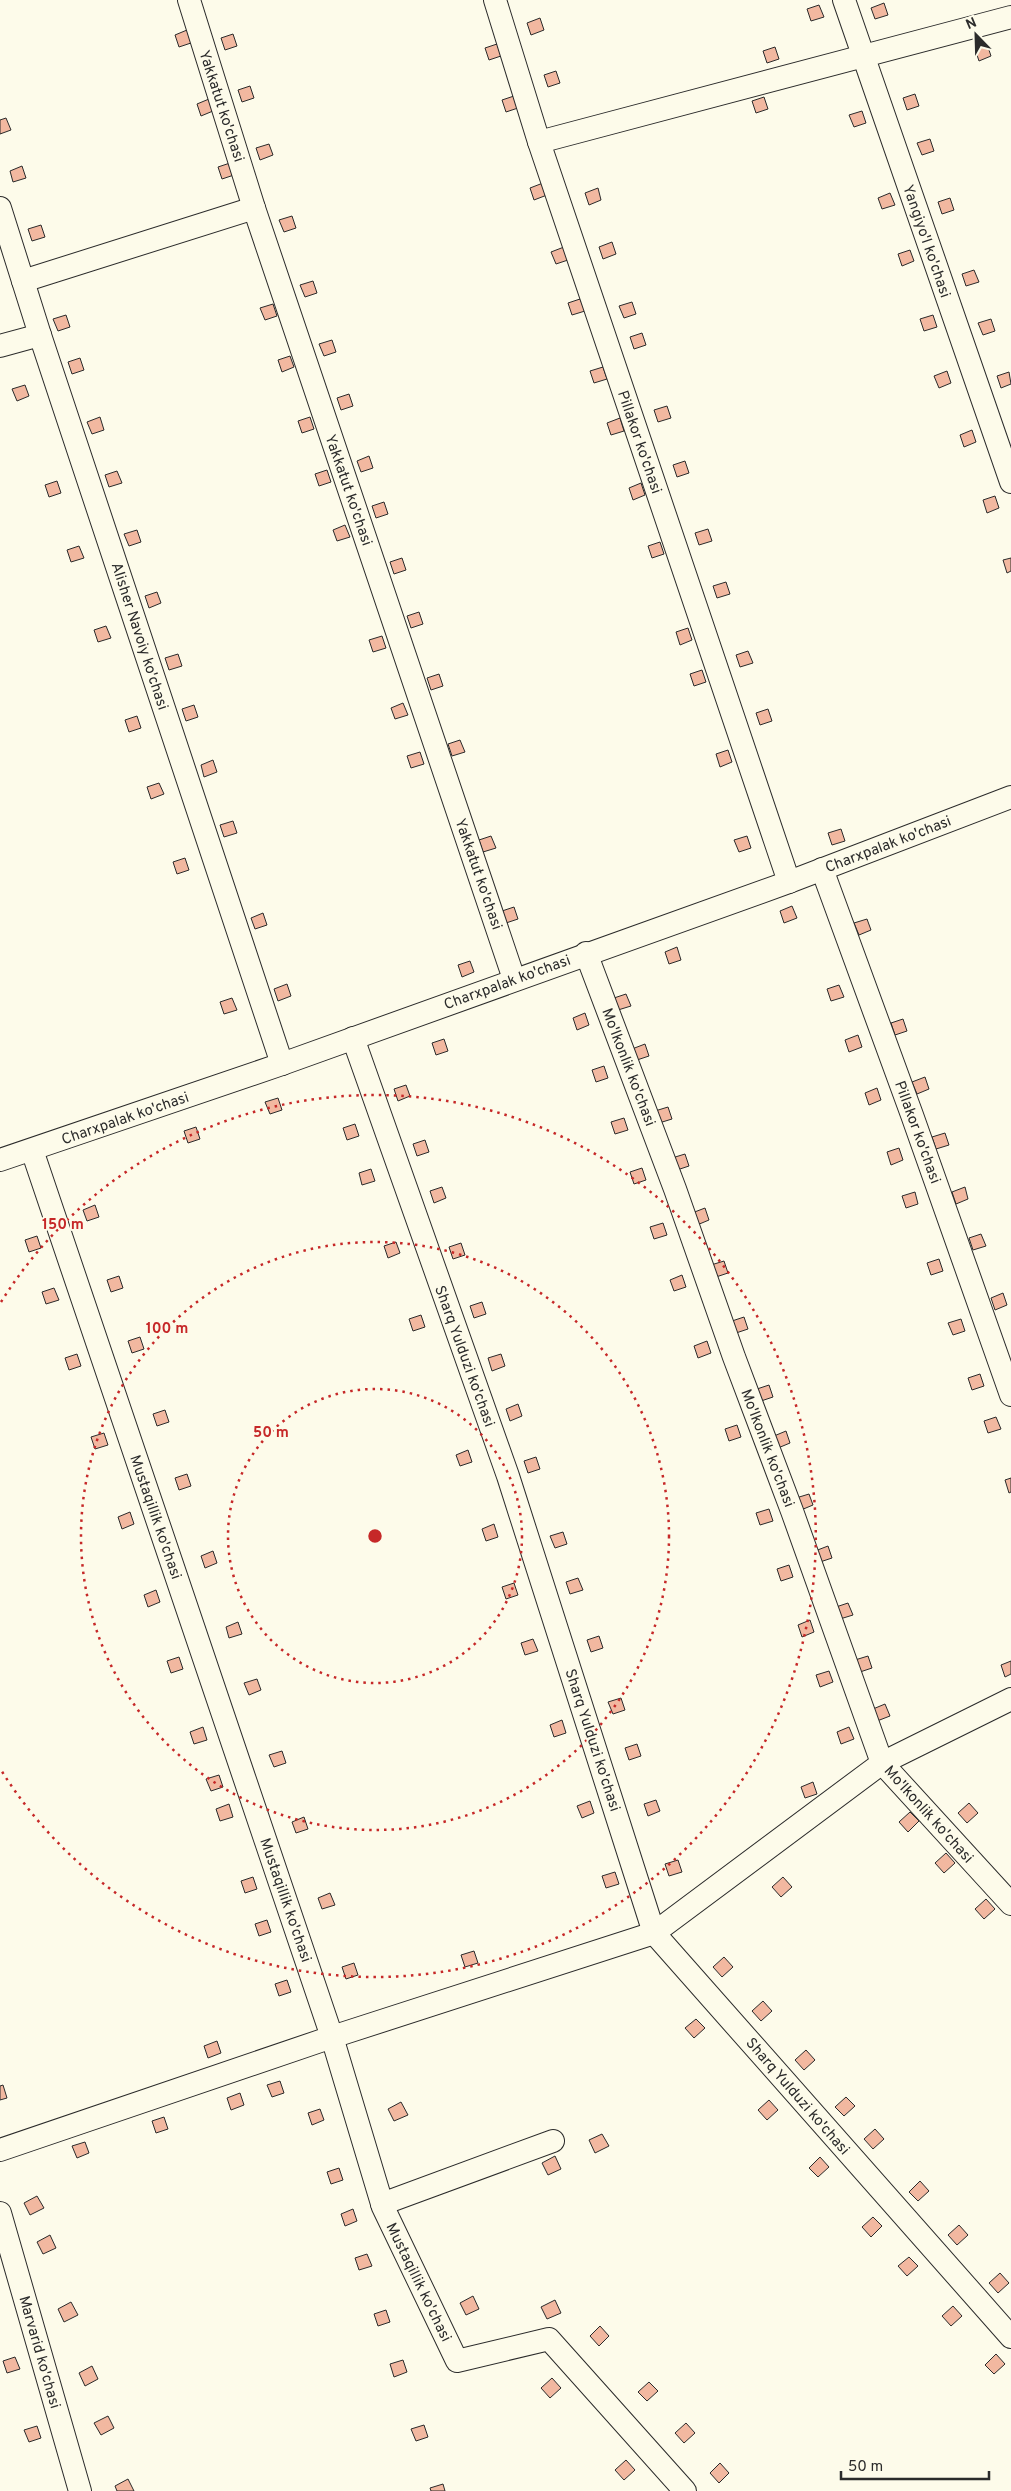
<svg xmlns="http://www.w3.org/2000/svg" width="1011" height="2491" viewBox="0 0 1011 2491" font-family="Overpass,sans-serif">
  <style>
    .building { fill: #f2b8a0; stroke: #2b2b2b }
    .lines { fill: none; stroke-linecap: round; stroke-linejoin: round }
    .minor-casing { stroke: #2b2b2b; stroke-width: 24 }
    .minor { stroke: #fdfbea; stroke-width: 22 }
    .ring { fill: none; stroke: #c62828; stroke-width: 2.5; stroke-dasharray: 2.5 5 }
    .labels { text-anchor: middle; stroke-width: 4; stroke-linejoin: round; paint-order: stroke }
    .street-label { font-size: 15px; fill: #2b2b2b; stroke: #fdfbea }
    .centre { fill: #c62828; stroke: #fdfbea; stroke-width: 2.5 }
    .ring-label { font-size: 15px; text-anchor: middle; font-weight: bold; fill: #c62828; stroke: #fdfbea; stroke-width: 4; stroke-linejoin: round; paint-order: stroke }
  </style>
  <rect width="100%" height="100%" fill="#fdfbea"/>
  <g class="building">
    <path d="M884,3l4,12 -13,4 -4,-11z"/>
    <path d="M819,5l5,12 -13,4 -4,-12z"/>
    <path d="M540,18l4,12 -13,5 -4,-12z"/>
    <path d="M187,30l4,13 -12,4 -4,-12z"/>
    <path d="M233,34l4,12 -12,4 -4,-12z"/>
    <path d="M497,44l4,12 -12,4 -4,-12z"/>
    <path d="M987,44l4,12 -12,5 -4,-12z"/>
    <path d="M775,47l4,12 -12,4 -4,-12z"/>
    <path d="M556,71l4,12 -12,4 -4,-12z"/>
    <path d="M250,86l4,12 -12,4 -4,-12z"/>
    <path d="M915,94l4,12 -12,4 -4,-12z"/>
    <path d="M514,96l4,12 -12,4 -4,-12z"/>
    <path d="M764,97l4,12 -12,4 -4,-12z"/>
    <path d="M209,99l4,12 -12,5 -4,-12z"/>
    <path d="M862,111l4,12 -12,4 -5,-12z"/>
    <path d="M6,118l5,12 -11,4v-14z"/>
    <path d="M930,139l4,12 -12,4 -5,-12z"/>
    <path d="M269,144l4,11 -13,5 -4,-12z"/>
    <path d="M230,163l4,12 -12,4 -4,-12z"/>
    <path d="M22,166l4,12 -13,4 -3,-11z"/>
    <path d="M543,183l4,12 -13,5 -4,-12z"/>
    <path d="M598,188l3,12 -12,5 -4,-12z"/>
    <path d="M890,193l5,12 -13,4 -4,-11z"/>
    <path d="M950,198l4,12 -12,4 -4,-12z"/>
    <path d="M292,216l4,12 -12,4 -5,-12z"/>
    <path d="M41,225l4,12 -13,4 -4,-12z"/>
    <path d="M612,242l4,12 -13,5 -4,-12z"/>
    <path d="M564,247l4,13 -12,4 -5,-12z"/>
    <path d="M910,250l4,11 -12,5 -4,-12z"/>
    <path d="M974,270l5,12 -13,4 -4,-12z"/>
    <path d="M313,281l4,12 -12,4 -5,-12z"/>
    <path d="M580,299l5,12 -13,4 -4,-12z"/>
    <path d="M632,302l4,12 -12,4 -5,-12z"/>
    <path d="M273,304l4,12 -12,4 -5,-12z"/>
    <path d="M66,315l4,12 -12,4 -5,-12z"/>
    <path d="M933,315l4,12 -13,4 -4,-12z"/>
    <path d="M991,319l4,12 -12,4 -5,-12z"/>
    <path d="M642,333l4,12 -12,4 -4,-12z"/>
    <path d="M332,340l4,12 -12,4 -5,-12z"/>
    <path d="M290,356l4,11 -12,5 -4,-12z"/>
    <path d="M80,358l4,12 -12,4 -4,-12z"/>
    <path d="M603,367l4,12 -13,4 -4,-12z"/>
    <path d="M947,371l4,12 -12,5 -5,-12z"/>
    <path d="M1009,372l2,12 -10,4 -4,-12z"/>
    <path d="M25,385l4,11 -12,5 -5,-12z"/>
    <path d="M349,394l4,12 -12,4 -4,-12z"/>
    <path d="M667,406l4,12 -13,4 -4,-12z"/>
    <path d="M100,417l4,13 -12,4 -5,-12z"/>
    <path d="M310,417l4,12 -12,4 -4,-12z"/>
    <path d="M620,418l4,13 -13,4 -4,-12z"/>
    <path d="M972,430l4,12 -12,5 -4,-12z"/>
    <path d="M369,456l4,12 -12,4 -4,-11z"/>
    <path d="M685,461l4,12 -12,4 -4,-12z"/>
    <path d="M327,470l4,12 -12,4 -4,-12z"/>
    <path d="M117,471l5,12 -13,4 -4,-12z"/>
    <path d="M57,481l4,12 -12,4 -4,-12z"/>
    <path d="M641,483l4,12 -12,5 -4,-12z"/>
    <path d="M995,496l4,12 -12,5 -4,-13z"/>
    <path d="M384,502l4,12 -12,4 -4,-12z"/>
    <path d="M345,525l5,12 -13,4 -4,-11z"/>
    <path d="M708,529l4,12 -13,4 -4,-12z"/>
    <path d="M137,530l4,12 -12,4 -5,-12z"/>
    <path d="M660,542l4,12 -12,4 -4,-12z"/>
    <path d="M79,546l5,12 -13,4 -4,-12z"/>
    <path d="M402,558l4,12 -12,4 -4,-12z"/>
    <path d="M1011,558v13l-4,2 -4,-13z"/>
    <path d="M726,582l4,12 -13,4 -4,-12z"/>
    <path d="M157,592l4,11 -12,5 -4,-12z"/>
    <path d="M419,612l4,12 -12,4 -4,-12z"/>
    <path d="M106,626l5,12 -13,4 -4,-12z"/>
    <path d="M688,628l4,12 -12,5 -4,-13z"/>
    <path d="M382,636l4,12 -13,4 -4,-12z"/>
    <path d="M748,651l5,12 -13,4 -4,-12z"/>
    <path d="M178,654l4,12 -13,4 -4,-12z"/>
    <path d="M702,670l4,12 -12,4 -4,-12z"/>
    <path d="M439,674l4,12 -12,4 -4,-12z"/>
    <path d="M403,703l5,12 -13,4 -4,-11z"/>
    <path d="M194,705l4,12 -12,4 -4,-12z"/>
    <path d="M768,709l4,12 -12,4 -4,-12z"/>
    <path d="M137,716l4,12 -12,4 -4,-12z"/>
    <path d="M460,740l5,12 -13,4 -4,-12z"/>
    <path d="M728,750l4,12 -12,5 -4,-13z"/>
    <path d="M420,752l4,12 -13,4 -4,-12z"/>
    <path d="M213,760l4,12 -13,5 -3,-12z"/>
    <path d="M159,783l5,11 -13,5 -4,-12z"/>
    <path d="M233,821l4,12 -13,4 -4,-12z"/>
    <path d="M841,829l4,12 -13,4 -4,-12z"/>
    <path d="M491,836l5,12 -13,4 -4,-12z"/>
    <path d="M747,836l4,12 -12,4 -5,-12z"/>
    <path d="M185,858l4,12 -12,4 -4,-12z"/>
    <path d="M792,906l5,12 -13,5 -4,-12z"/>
    <path d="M514,907l4,12 -12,4 -4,-12z"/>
    <path d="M263,913l4,12 -12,4 -4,-11z"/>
    <path d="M867,919l4,11 -12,5 -5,-12z"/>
    <path d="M677,947l4,13 -12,4 -4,-12z"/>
    <path d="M470,961l4,11 -12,5 -4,-12z"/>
    <path d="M287,984l4,12 -13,5 -4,-12z"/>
    <path d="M839,985l5,12 -13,4 -4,-12z"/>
    <path d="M626,994l5,12 -13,4 -4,-12z"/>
    <path d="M232,998l5,12 -13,4 -4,-12z"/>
    <path d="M585,1013l4,12 -12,5 -4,-12z"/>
    <path d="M903,1019l4,12 -12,4 -4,-12z"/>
    <path d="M858,1035l4,12 -13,5 -4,-12z"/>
    <path d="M444,1039l4,12 -12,4 -4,-12z"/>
    <path d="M645,1044l4,12 -12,4 -5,-11z"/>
    <path d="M604,1066l4,12 -12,4 -4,-12z"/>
    <path d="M925,1077l4,12 -12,5 -5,-12z"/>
    <path d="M406,1085l4,11 -12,5 -4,-12z"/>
    <path d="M877,1088l4,12 -12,5 -4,-12z"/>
    <path d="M278,1098l4,12 -12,4 -5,-12z"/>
    <path d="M668,1107l4,12 -13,4 -4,-12z"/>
    <path d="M624,1118l4,12 -13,4 -4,-12z"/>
    <path d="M355,1124l4,12 -12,4 -4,-12z"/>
    <path d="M196,1127l4,12 -12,4 -4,-12z"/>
    <path d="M945,1133l4,12 -13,4 -4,-12z"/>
    <path d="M425,1140l4,12 -12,4 -4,-12z"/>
    <path d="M899,1148l4,12 -12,5 -4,-13z"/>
    <path d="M685,1154l4,12 -12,4 -5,-12z"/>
    <path d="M642,1168l4,12 -12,4 -4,-12z"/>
    <path d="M371,1169l4,12 -13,4 -3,-12z"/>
    <path d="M442,1187l4,11 -12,5 -4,-12z"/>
    <path d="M965,1187l3,12 -12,5 -4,-12z"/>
    <path d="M915,1192l3,12 -12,4 -4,-12z"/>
    <path d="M95,1205l4,12 -12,4 -4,-11z"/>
    <path d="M705,1208l4,12 -12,5 -5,-12z"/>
    <path d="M663,1223l4,12 -13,4 -4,-12z"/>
    <path d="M981,1234l5,12 -13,4 -4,-12z"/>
    <path d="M37,1236l4,12 -12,4 -4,-12z"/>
    <path d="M396,1242l4,11 -12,5 -4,-12z"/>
    <path d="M461,1243l4,12 -12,4 -4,-12z"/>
    <path d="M939,1259l4,12 -12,4 -4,-12z"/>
    <path d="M724,1261l4,12 -12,4 -5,-12z"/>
    <path d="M682,1275l4,12 -12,4 -4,-11z"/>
    <path d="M119,1276l4,12 -12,4 -4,-12z"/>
    <path d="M54,1288l5,12 -13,4 -4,-12z"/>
    <path d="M1003,1293l4,12 -12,5 -4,-12z"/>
    <path d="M482,1302l4,12 -12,4 -4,-12z"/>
    <path d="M421,1315l4,12 -12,4 -4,-12z"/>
    <path d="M744,1317l4,12 -12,4 -4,-12z"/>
    <path d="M961,1319l4,12 -12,4 -5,-12z"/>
    <path d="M140,1337l4,12 -12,4 -4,-12z"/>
    <path d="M707,1341l4,12 -13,5 -4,-12z"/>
    <path d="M77,1354l4,12 -12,4 -4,-12z"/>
    <path d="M501,1354l4,12 -13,5 -4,-13z"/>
    <path d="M980,1374l4,12 -12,4 -4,-12z"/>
    <path d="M769,1385l4,12 -12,4 -4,-12z"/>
    <path d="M518,1404l4,12 -12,5 -4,-12z"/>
    <path d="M165,1410l4,12 -12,4 -4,-12z"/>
    <path d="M996,1417l5,12 -13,4 -4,-12z"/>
    <path d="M737,1425l4,12 -12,4 -4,-12z"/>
    <path d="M786,1431l4,12 -12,5 -4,-12z"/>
    <path d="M104,1433l4,12 -13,4 -4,-12z"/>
    <path d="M468,1450l4,12 -12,4 -4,-11z"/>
    <path d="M536,1457l4,12 -12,4 -4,-12z"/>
    <path d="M187,1474l4,12 -12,4 -4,-12z"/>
    <path d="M1011,1478v14l-2,1 -4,-13z"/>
    <path d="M809,1494l4,11 -12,5 -5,-12z"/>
    <path d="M769,1509l4,12 -13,4 -4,-12z"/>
    <path d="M130,1512l4,12 -12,5 -4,-12z"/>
    <path d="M494,1524l4,13 -12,4 -4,-12z"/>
    <path d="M563,1532l4,12 -12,4 -5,-12z"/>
    <path d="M828,1546l4,12 -12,4 -5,-11z"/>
    <path d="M213,1551l4,12 -12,5 -4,-12z"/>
    <path d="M789,1565l4,12 -12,4 -4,-12z"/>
    <path d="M578,1578l5,12 -13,4 -4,-12z"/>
    <path d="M514,1583l4,12 -12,4 -4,-12z"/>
    <path d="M156,1590l4,12 -12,5 -4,-12z"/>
    <path d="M848,1603l5,12 -13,4 -4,-12z"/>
    <path d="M810,1620l4,12 -12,5 -4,-12z"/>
    <path d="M238,1622l4,12 -13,4 -3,-11z"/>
    <path d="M599,1636l4,12 -12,4 -4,-12z"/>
    <path d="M533,1639l5,12 -13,4 -4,-12z"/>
    <path d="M868,1656l4,12 -12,4 -5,-12z"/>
    <path d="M179,1657l4,12 -12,4 -4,-12z"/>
    <path d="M1011,1661v13l-6,3 -4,-12z"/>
    <path d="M829,1671l4,11 -13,5 -4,-12z"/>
    <path d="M257,1679l4,11 -12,5 -5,-12z"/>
    <path d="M621,1698l4,12 -12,4 -5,-12z"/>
    <path d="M885,1704l5,12 -13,5 -4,-12z"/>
    <path d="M562,1720l4,13 -12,4 -4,-12z"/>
    <path d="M203,1727l4,13 -13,4 -4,-12z"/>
    <path d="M849,1727l5,12 -13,5 -4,-12z"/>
    <path d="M637,1744l4,12 -12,4 -4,-12z"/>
    <path d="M282,1751l4,12 -12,4 -5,-12z"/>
    <path d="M219,1775l4,12 -12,4 -5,-12z"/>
    <path d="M813,1782l4,12 -12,4 -4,-11z"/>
    <path d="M656,1800l4,11 -12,5 -4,-12z"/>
    <path d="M590,1801l4,12 -12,5 -5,-12z"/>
    <path d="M969,1803l9,10 -11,10 -9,-10z"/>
    <path d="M229,1804l4,13 -13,4 -4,-12z"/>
    <path d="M910,1812l9,9 -11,11 -9,-10z"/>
    <path d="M304,1817l4,12 -12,4 -4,-11z"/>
    <path d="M946,1853l9,10 -11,10 -9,-10z"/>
    <path d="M678,1860l4,12 -13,4 -4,-12z"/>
    <path d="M615,1872l4,12 -13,4 -4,-12z"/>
    <path d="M253,1877l4,12 -12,4 -4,-12z"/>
    <path d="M783,1877l9,10 -11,10 -9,-10z"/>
    <path d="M330,1893l5,12 -13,4 -4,-11z"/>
    <path d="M986,1899l9,10 -11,10 -9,-10z"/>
    <path d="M267,1920l4,12 -12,4 -4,-12z"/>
    <path d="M474,1951l4,12 -13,4 -4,-12z"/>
    <path d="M724,1957l9,10 -11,10 -9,-10z"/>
    <path d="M354,1963l4,12 -12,4 -4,-12z"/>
    <path d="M287,1980l4,12 -12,4 -4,-12z"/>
    <path d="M763,2001l9,10 -11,10 -9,-10z"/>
    <path d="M696,2019l9,9 -11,10 -9,-10z"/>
    <path d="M217,2041l4,12 -13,5 -4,-12z"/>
    <path d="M806,2050l9,10 -11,10 -9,-10z"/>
    <path d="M280,2081l4,12 -12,4 -5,-12z"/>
    <path d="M3,2085l4,13 -7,2v-14z"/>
    <path d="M240,2093l4,12 -13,5 -4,-12z"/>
    <path d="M846,2097l9,9 -11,10 -9,-9z"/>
    <path d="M769,2100l9,10 -11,10 -9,-10z"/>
    <path d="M401,2102l7,13 -14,6 -6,-12z"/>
    <path d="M320,2109l4,11 -12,5 -4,-12z"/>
    <path d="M164,2117l4,12 -12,4 -4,-12z"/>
    <path d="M875,2129l9,10 -11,10 -9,-10z"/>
    <path d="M602,2134l7,12 -14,7 -6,-13z"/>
    <path d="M85,2142l4,11 -12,5 -5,-12z"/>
    <path d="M555,2156l6,13 -13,6 -6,-12z"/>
    <path d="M820,2157l9,10 -11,10 -9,-9z"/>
    <path d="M339,2168l4,12 -12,4 -4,-12z"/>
    <path d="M920,2181l9,10 -11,10 -9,-9z"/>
    <path d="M37,2196l7,12 -14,7 -6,-12z"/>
    <path d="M353,2209l4,12 -12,5 -4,-12z"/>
    <path d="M873,2217l9,9 -11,11 -9,-10z"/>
    <path d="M959,2225l9,10 -11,10 -9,-10z"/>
    <path d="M50,2235l6,13 -13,6 -6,-12z"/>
    <path d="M367,2254l5,12 -13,4 -4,-12z"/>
    <path d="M909,2257l9,9 -11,10 -9,-10z"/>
    <path d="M1000,2273l9,10 -11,10 -9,-10z"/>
    <path d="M473,2296l6,13 -13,6 -6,-12z"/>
    <path d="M555,2300l6,13 -14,6 -6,-12z"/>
    <path d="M71,2302l7,13 -14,7 -6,-13z"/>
    <path d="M953,2306l9,10 -11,10 -9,-10z"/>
    <path d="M386,2310l4,12 -12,4 -4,-12z"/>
    <path d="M600,2326l9,10 -10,10 -9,-10z"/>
    <path d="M996,2354l9,10 -11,10 -9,-9z"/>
    <path d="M15,2357l5,12 -13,4 -4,-12z"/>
    <path d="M403,2360l4,12 -13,5 -4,-13z"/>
    <path d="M92,2366l6,13 -13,7 -6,-13z"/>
    <path d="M552,2378l9,10 -11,10 -9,-10z"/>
    <path d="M649,2382l9,9 -11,10 -9,-9z"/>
    <path d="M108,2416l6,12 -13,7 -7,-12z"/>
    <path d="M686,2423l9,10 -11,10 -9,-10z"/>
    <path d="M424,2425l4,12 -12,4 -5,-12z"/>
    <path d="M37,2426l4,12 -12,4 -5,-12z"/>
    <path d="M626,2460l9,10 -11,10 -9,-10z"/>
    <path d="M720,2463l9,10 -10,10 -9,-10z"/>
    <path d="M128,2479l6,12h-17l-2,-5z"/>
    <path d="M443,2484l2,7h-14l-1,-3z"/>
  </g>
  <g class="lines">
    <g class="minor-casing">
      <g id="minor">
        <path d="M189,0l65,208 260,771"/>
        <path d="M495,0l44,142 250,740"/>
        <path d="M844,0l167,482"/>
        <path d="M539,142l472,-125"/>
        <path d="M0,208l40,127 242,729"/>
        <path d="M23,281l231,-73"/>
        <path d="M0,346l40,-11"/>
        <path d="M822,869l90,246 99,280"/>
        <path d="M586,953l89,236 59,168 58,154 90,252 129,141"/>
        <path d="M353,1038l155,438 146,457 357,404"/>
        <path d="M32,1150l300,887 51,170 74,154 92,-22 136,152"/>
        <path d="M0,1160l282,-96 507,-182 222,-85"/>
        <path d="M0,2150l332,-113 322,-104 228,-170 129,-64"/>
        <path d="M382,2204l171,-63"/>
        <path d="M0,2213l80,278"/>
      </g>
    </g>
    <use href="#minor" class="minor"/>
  </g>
  <g class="ring">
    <circle cx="375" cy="1536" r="147"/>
    <circle cx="375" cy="1536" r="294"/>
    <path d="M1 1302A441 441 0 1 1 1 1770"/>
  </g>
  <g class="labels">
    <g class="street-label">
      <text transform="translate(222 106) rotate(72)" y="5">Yakkatut ko'chasi</text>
      <text transform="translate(927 241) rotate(71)" y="5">Yangiyo'l ko'chasi</text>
      <text transform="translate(640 442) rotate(71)" y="5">Pillakor ko'chasi</text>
      <text transform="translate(349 490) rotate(71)" y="5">Yakkatut ko'chasi</text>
      <text transform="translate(140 636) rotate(72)" y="5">Alisher Navoiy ko'chasi</text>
      <text transform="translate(888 844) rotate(-21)" y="5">Charxpalak ko'chasi</text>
      <text transform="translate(479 874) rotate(71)" y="5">Yakkatut ko'chasi</text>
      <text transform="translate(507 982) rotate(-20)" y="5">Charxpalak ko'chasi</text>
      <text transform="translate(629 1067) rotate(69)" y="5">Mo'lkonlik ko'chasi</text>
      <text transform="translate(125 1118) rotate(-19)" y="5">Charxpalak ko'chasi</text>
      <text transform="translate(918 1132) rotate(70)" y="5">Pillakor ko'chasi</text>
      <text transform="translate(465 1356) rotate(70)" y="5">Sharq Yulduzi ko'chasi</text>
      <text transform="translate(768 1448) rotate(69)" y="5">Mo'lkonlik ko'chasi</text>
      <text transform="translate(156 1517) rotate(71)" y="5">Mustaqillik ko'chasi</text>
      <text transform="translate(593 1740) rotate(72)" y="5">Sharq Yulduzi ko'chasi</text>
      <text transform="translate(929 1814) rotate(48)" y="5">Mo'lkonlik ko'chasi</text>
      <text transform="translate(286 1900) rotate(71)" y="5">Mustaqillik ko'chasi</text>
      <text transform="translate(798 2096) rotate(49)" y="5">Sharq Yulduzi ko'chasi</text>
      <text transform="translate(419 2282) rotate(64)" y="5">Mustaqillik ko'chasi</text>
      <text transform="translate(40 2352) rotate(74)" y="5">Marvarid ko'chasi</text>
    </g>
  </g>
  <circle cx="375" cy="1536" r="8" class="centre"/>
  <g class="ring-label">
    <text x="63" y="1229">150 m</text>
    <text x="167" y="1333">100 m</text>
    <text x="271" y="1437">50 m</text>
  </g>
  <g transform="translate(976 35) rotate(337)" stroke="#fdfbea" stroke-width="4" paint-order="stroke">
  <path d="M0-4L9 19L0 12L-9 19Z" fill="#2b2b2b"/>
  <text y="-8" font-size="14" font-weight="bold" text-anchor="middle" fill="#2b2b2b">N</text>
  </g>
  <path d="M841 2471v8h148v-8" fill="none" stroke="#2b2b2b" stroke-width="2.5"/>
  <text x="848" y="2471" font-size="15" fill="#2b2b2b" stroke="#fdfbea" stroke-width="4" paint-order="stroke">50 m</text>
</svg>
